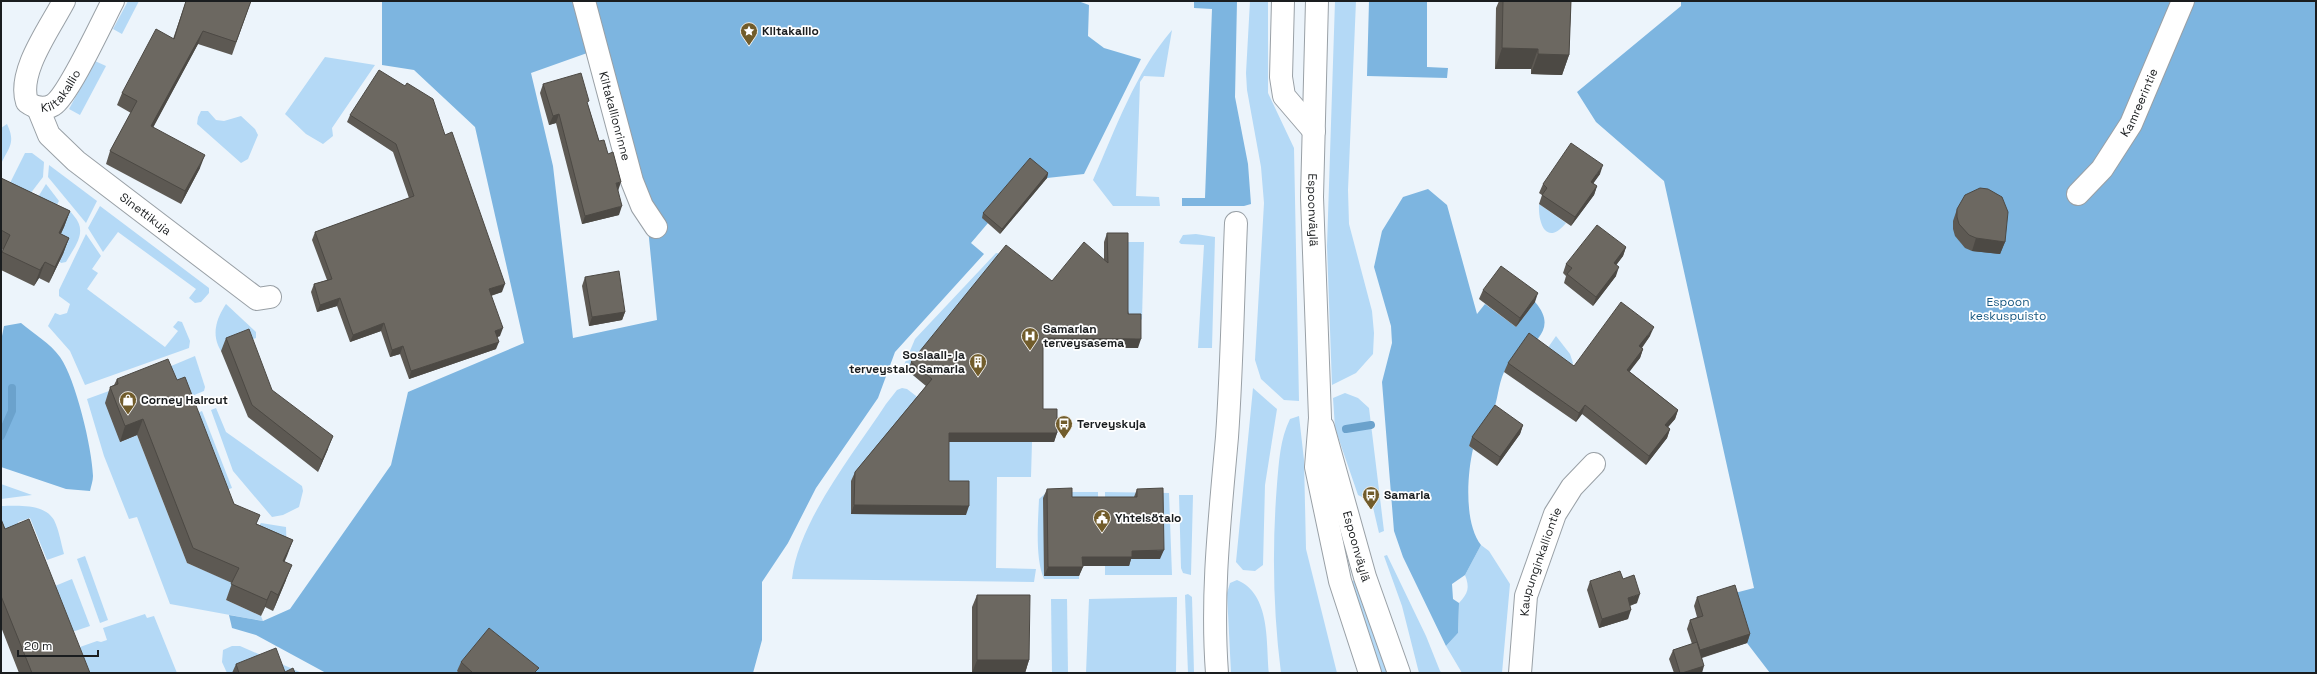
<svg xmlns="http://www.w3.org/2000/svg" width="2317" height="674" viewBox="0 0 2317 674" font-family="'Space Grotesk',sans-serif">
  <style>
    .green { fill: #b4d9f6 }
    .forest { fill: #7db5e0 }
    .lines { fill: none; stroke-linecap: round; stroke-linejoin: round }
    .stream { stroke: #6ba2cc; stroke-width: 8 }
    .street-casing { stroke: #99a0a6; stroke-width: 24 }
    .primary-casing { stroke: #99a0a6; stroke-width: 24 }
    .street { stroke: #fff; stroke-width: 22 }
    .primary { stroke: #fff; stroke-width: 22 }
    .wall { fill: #5d5953 }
    .shaded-wall { fill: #4c4944 }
    .building { fill: #6c6861; stroke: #4c4944 }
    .labels { text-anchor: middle; stroke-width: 3.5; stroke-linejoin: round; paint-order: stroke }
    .poi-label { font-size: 12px; font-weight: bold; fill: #1a1d1f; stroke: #fff; text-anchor: start }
    .street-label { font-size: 12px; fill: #1a1d1f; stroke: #fff }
    .park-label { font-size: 12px; fill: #1a5a83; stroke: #fff }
  </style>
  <rect width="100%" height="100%" fill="#ecf4fb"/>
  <g class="green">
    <path d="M128,1h11l-17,33 -9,-5z"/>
    <path d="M1250,1h18v92l26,55 5,253 -15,-1 -23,-21 -6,-19 9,-157 -3,-36 -14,-77 -1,-17z"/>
    <path d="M1335,1h21l-8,189 1,34 23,87 2,22 -1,21 -17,19 -24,12 -5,-139z"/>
    <path d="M1172,30l-8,47 -20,-1 -4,6 -4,114 23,1 1,9h-47l-20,-26c23,-52 42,-107 79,-150z"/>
    <path d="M325,57l50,8 -43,63 1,8 -10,8 -17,-10 -21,-20z"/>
    <path d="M95,61l11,5 -26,49 -11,-6z"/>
    <path d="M201,111h7l8,9 8,1 17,-5 14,13 3,6 -10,24 -7,4 -44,-39 1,-7z"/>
    <path d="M7,124c9,19 2,23 -6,40v-36z"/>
    <path d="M25,153h7l12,9 -1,15 -16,21 -24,-1z"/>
    <path d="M49,165l48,36 -11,22 -38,-46z"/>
    <path d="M46,184l13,17 -10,18 -14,-17z"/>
    <path d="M1539,204l27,19c-19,23 -28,2 -27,-19z"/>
    <path d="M100,206l109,82v5l-8,9 -6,1 -6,-5 7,-9 -78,-57 -15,20 -15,-24z"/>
    <path d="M64,208c5,1 7,4 10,8 14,16 1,30 -8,46l-5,1 -2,-2 4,-7 -10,-5 8,-40z"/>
    <path d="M86,234l15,22 -9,13 6,4 -11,16 78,58 13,-16 -5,-4 5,-6 4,1 8,19 -1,7 -104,37 -15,-34 -22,-25 7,-13 5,2 7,-2 3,-9 -11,-8v-6z"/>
    <path d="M1196,234l19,3 -3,111h-14l6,-103 -23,-1 -2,-2 4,-7z"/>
    <path d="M1125,242h19l-2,77 -4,4h-13z"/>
    <path d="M996,253l7,1 -95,117 -4,-6 11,-26z"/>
    <path d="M226,304l30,28v6l-35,13c-10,-16 -5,-32 5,-47z"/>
    <path d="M1556,336l14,18 3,9 -6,9 -24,-17z"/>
    <path d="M195,356l10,31 -1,4 -22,9 -42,-21z"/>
    <path d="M902,388l5,1 13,10 26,91v-48h86l-1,35h-34l-1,91 40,1 -2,13 -242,-3c6,-57 62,-126 94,-175l11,-14z"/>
    <path d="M1253,388l24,21 -12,76 -2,80 -8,6 -12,-1 -7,-8z"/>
    <path d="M109,391l11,51 17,-7 50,128 46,20 -7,17 35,16 2,5 -93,-17 -33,-87 -8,2 -25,-63 -17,-57z"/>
    <path d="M1345,393l13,5 11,10 15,123 -5,2 -7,-30 -6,1 2,-4 -10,-5 -23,-67 -2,-30z"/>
    <path d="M216,408l10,24 76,54 1,5 -4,16 -16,8 -11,2 -39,-46 -22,-61z"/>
    <path d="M202,411l30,77 -14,5 -37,-73z"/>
    <path d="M1299,416l5,44 2,89 31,124h-56c-8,-63 -9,-126 -4,-189 2,-22 3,-45 13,-65z"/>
    <path d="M1,484l31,11 -31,4z"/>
    <path d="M1047,492h51v7l-54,77h35v3h-35c-9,-20 -6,-57 -5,-80z"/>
    <path d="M1105,492l64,1 3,82h-67v-9h23l-23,-67z"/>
    <path d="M1179,495h14l-2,80 -8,-2 -2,-5z"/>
    <path d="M1,506c16,0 43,-3 53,14 5,10 7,23 10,34l-17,6 -17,-42 -12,4 5,13 -22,9z"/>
    <path d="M261,523l25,4 1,29 -32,-25z"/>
    <path d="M1481,545l8,6 21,33 -8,89h-40l-16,-27 12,-13 1,-30c9,-10 11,-15 6,-28z"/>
    <path d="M1387,555l39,81 14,35 2,2h-23l-17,-67 -18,-50z"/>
    <path d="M85,556l23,64 -8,3 -23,-64z"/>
    <path d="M72,579l18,47 -18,6 -17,-46z"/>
    <path d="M1237,580c34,14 29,63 32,93h-38l-4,-80 3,-10z"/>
    <path d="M1355,580l34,93h-12l-29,-90z"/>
    <path d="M1188,594l4,3 2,76h-6l-3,-78z"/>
    <path d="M1177,597l-1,76h-90l3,-74z"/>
    <path d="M1051,599h16l1,74h-16z"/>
    <path d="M145,614l2,4 7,-2 23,57h-88l-9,-26 17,-6 4,1 6,-2 -4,-12z"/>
    <path d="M232,646h8l62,27h-75l-5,-11 1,-12z"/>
  </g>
  <g class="forest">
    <path d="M382,1h194l14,51 -59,21 22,93 20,172 84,-18 -13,-133 -50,-186h484l11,4 -1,31 16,12 37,11 -57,115 -37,4 -59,45 -17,20 13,11 -89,98 -17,46 -62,90 -28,55 -26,39v58l-9,33h-427l-70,-38 -24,-7 -3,-13 34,6 27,-12 101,-144 17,-73 116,-49 -49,-216 -61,-57 -32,-5z"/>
    <path d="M1194,1h43l-2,96 13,67 3,40 -7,2h-62v-8h23l7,-189 -18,-1z"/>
    <path d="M1369,1h58v66l21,1 -1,10 -80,-2z"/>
    <path d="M1681,1h635v672h-546l-23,-30 -16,-49 23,-6 -90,-407 -68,-59 -19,-30 104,-86z"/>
    <path d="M1428,189l19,16 30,109 8,-10 31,23 19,-25c30,34 -19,48 -31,70 -6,13 -6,29 -12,42 -5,11 -15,22 -23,32l4,3c-6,26 -9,74 8,96l-16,30 -13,9 1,15 6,4 -1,30 -12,13 -43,-89 -9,-26 -12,-149 10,-39 -1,-17 -17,-59 8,-36 21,-34z"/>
    <path d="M21,323c13,11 29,20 39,34 16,23 32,91 33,119 0,5 -2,10 -3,15l-24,-2 -65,-22 1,-131 2,-10z"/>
  </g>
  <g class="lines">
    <g class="stream">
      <path d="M1346,429l25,-4"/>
      <path d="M1,436l11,-25v-23"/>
    </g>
    <g class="street-casing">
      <g id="street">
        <path id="s1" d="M64,1c-14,27 -47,71 -37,101 8,6 17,8 26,3 15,-9 50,-85 60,-104"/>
        <path id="s2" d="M584,1l48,180 10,25 14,21"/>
        <path d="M1283,1l-2,76 3,19 30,35"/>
        <path id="s3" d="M38,108l11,27 27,26 181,138 13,-2"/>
        <path id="s4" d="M2078,194l24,-25 29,-45 52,-123"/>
        <path d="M1217,673c-6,-79 3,-156 10,-236 5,-71 6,-143 9,-214"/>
        <path id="s5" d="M1520,673l6,-77 29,-82 17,-27 22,-23"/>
      </g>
    </g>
    <g class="primary-casing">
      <g id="primary">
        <path id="s6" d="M1317,1l-5,196 8,221 -4,49 24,114 30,92"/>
        <path id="s7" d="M1323,427l42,150 34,96"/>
      </g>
    </g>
    <use href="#street" class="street"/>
    <use href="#primary" class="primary"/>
  </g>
  <g class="wall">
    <path d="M186,1h65l-19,54 -34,-11 -45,83 47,41 -19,36 -75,-40 4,-13 21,-38 -14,-8 5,-12 51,-54z"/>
    <path d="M1499,1h72l-2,54 -7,20 -31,-1v-5h-36l1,-61z"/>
    <path d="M543,84l45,21 11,36 19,48 1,26 -37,9 -26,-101 -7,2 -9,-32z"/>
    <path d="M350,115l95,20 57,157 -11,4 9,40 -3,1 -1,12 -87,30 -9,-25 -10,3 -9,-26 -31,11 -13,-36 -20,6 -6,-20 3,-8 13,-4 -15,-40 3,-8 94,-34 -16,-46 -46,-30z"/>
    <path d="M1048,173l-1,5 -47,56 -18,-16 1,-5z"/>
    <path d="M1600,174l-7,9 4,3 -3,9 -23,31 -32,-22 3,-9 -3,-2 4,-9z"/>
    <path d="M1,178l69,33 -6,16 -3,7 8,4 -6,16 -14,29 -10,-5 -5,8 -33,-16v-16l2,-4 -2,-1z"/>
    <path d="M1957,209l48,33 -5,12 -28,-3 -7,-3 -10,-12 -2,-7v-8z"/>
    <path d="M1107,233l31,115 -95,-1v62l14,24 -3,9h-105v39l17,34 -115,-1v-33l4,-9 71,-86 -18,-15 3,-9 141,-81 52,-21v-18z"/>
    <path d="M1626,247l-3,9 -7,9v11l-23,30 -29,-23 2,-7 -3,-3 3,-9z"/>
    <path d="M585,277l40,35 -3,8 -33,6 -7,-40z"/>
    <path d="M1483,290l52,12 -19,25 -37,-28z"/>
    <path d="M1650,336l-8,12 1,1 -3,9 -11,13 49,39 -3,9 -7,8 2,2 -3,9 -21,27 -64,-51 -6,8 -72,-50 4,-9 66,3z"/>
    <path d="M226,338l46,52 56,59 -10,23 -70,-55 -27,-66z"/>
    <path d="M117,379l60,1 57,124 23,20 36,16 -9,21 2,19 -13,31 -8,-4 -4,9 -35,-16 6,-17 -45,-20 -50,-128 -17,7 -15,-39 5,-16 4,-2z"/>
    <path d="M1523,425l-3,9 -23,32 -28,-20 3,-9z"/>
    <path d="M1047,489l25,8h62l3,-8 23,70h-29l-2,7h-46l-4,10h-35l-1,-78z"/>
    <path d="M1,519l4,10 85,144h-71l-18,-46z"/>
    <path d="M1623,579l14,24 -7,3 -2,13 -29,9 -12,-38 3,-9z"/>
    <path d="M977,595l52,65 -4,13h-53v-66z"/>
    <path d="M1697,597l53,37 -3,9 -45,15v15h-28l-5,-14 4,-9 19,-6 -5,-15 3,-9 7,-3 -3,-11z"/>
    <path d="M461,662l76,11h-78l-2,-2z"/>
    <path d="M236,664l49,8 10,1h-63z"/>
  </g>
  <g class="shaded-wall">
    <path d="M203,31l-5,13 -51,95 4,-13z"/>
    <path d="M1502,48l36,1 -7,20h-36z"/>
    <path d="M1538,54l31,1 -7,20 -31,-1z"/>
    <path d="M559,114l-3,9 -7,2 4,-9z"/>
    <path d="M205,155l-5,13 -19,36 4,-13z"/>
    <path d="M1603,165l-3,9 -12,17 3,-9z"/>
    <path d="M1048,173l-1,5 -47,56 2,-5z"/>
    <path d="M621,182l-3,9 -2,-8z"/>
    <path d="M1597,186l-3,9 -23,31 4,-9z"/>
    <path d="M622,206l-3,9 -37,9 3,-8z"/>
    <path d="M70,211l-6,16 -11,22 6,-16z"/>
    <path d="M69,238l-6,16 -14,29 6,-16z"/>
    <path d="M1976,238l29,4 -5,12 -28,-3z"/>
    <path d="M1626,247l-3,9 -12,16 3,-9z"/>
    <path d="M45,262l-6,16 -5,8 6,-16z"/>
    <path d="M1619,267l-3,9 -23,30 3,-9z"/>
    <path d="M505,284l-3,8 -16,5 3,-8z"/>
    <path d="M1538,293l-3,9 -19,25 4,-9z"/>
    <path d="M340,298l-3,8 -20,6 3,-7z"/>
    <path d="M625,312l-3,8 -33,6 3,-9z"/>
    <path d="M384,323l-3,8 -31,11 3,-7z"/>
    <path d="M1654,327l-4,9 -14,19 3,-9z"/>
    <path d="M503,328l-3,8 -8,3 3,-8z"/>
    <path d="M1043,338l98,1 -3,9 -98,-1z"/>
    <path d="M499,342l-3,7 -87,30 2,-8z"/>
    <path d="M403,346l-3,8 -10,3 2,-7z"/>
    <path d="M1643,349l-3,9 -16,21 3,-9z"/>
    <path d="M1585,405l-3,9 -6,8 3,-9z"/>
    <path d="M1678,410l-3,9 -13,15 3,-9z"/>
    <path d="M143,419l-6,16 -17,7 5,-16z"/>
    <path d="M1523,425l-3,9 -23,32 3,-9z"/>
    <path d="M1670,429l-3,9 -21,27 3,-9z"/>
    <path d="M949,433h108l-3,9h-108z"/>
    <path d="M333,436l-5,13 -10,23 4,-12z"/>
    <path d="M854,505l115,1 -3,9 -115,-1z"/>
    <path d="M293,540l-6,16 -9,21 5,-16z"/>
    <path d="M1164,550l-4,9h-29l-2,7h-50l3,-9 50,-6z"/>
    <path d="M292,565l-6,15 -13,31 5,-16z"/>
    <path d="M1048,567h35l-4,9h-35z"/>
    <path d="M271,591l-6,16 -4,9 6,-16z"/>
    <path d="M1640,594l-3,9 -13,4 4,-9z"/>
    <path d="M1631,610l-3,9 -29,9 3,-9z"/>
    <path d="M1750,634l-3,9 -50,16 3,-9z"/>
    <path d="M977,660h52l-4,13h-53z"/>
    <path d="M1704,666l-2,7h-20z"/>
  </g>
  <g class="building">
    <path d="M186,1h65l-15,41 -33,-11 -52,95 54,29 -20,36 -75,-40 27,-50 -15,-8 34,-64 18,10z"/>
    <path d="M1503,1h68l-2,54 -31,-1v-5l-36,-1z"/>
    <path d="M379,70l26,16 2,-3 26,16 12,36 7,-3 53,152 -16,5 14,39 -8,3 4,11 -88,29 -8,-25 -11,4 -8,-27 -31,12 -13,-37 -20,7 -6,-21 18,-5 -17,-47 99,-36 -18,-52 -46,-29z"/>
    <path d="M581,73l8,28 -2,1 12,39 5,-1 4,14 5,-2 8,30 -5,1 6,23 -37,10 -26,-102 -6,2 -10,-32z"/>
    <path d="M1571,143l32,22 -12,17 6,4 -22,31 -33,-22 5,-7 -4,-4z"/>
    <path d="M1030,158l18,15 -46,56 -19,-16z"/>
    <path d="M1,178l69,33 -11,22 10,5 -14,29 -10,-5 -5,8 -38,-18 8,-17 -9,-5z"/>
    <path d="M1980,188l8,1 14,8 6,15 -3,30 -29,-4 -7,-3 -10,-11 -2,-7v-8l8,-14z"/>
    <path d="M1597,225l29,22 -12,16 5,4 -23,30 -29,-23 5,-6 -6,-4z"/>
    <path d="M1107,233h21v81h13v25l-98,-1v71h14v24h-108v48h20v25l-115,-1 1,-33 77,-93 -21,-17 95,-117 46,36 32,-39 24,21z"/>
    <path d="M1501,266l37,27 -18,25 -37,-28z"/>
    <path d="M619,271l6,41 -33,5 -7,-40z"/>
    <path d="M1621,302l33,25 -15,19 4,3 -16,21 51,40 -13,15 5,4 -21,27 -64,-51 -6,8 -71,-50 21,-30 45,33z"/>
    <path d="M249,329l23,61 61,46 -11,24 -70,-55 -26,-67z"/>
    <path d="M168,359l9,21 8,-3 49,127 26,11 -4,9 37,16 -10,21 9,4 -14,30 -7,-4 -4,9 -36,-16 8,-16 -46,-20 -50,-129 -18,7 -15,-39 8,-3 -1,-5z"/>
    <path d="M1495,405l28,20 -23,32 -28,-20z"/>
    <path d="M1072,488v9h65v-8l26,-1 1,62 -32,1v6h-50l1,10h-35l-1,-78z"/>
    <path d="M1,519l4,10 24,-10 61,154h-58l-31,-77z"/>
    <path d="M1620,571l3,8 11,-4 6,19 -12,4 3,12 -29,9 -12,-38z"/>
    <path d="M1735,585l15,49 -50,16 -10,-30 13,-4 -6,-19z"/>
    <path d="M977,595h53l-1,65h-52z"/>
    <path d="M489,628l50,40 -5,5h-61l-12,-11z"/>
    <path d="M1697,642l7,24 -22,7h-2l-7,-23z"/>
    <path d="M276,648l9,24 8,-4 2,5h-56l-3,-9z"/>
  </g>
  <defs>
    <g id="sight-pin" transform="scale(0.9)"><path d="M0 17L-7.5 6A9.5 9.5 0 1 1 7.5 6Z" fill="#715c2b" stroke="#fff"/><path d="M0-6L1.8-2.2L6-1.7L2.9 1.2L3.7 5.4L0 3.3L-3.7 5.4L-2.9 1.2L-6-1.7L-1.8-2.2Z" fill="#fff"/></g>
    <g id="hospital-pin" transform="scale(0.9)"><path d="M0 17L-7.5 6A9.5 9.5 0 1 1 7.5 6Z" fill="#715c2b" stroke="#fff"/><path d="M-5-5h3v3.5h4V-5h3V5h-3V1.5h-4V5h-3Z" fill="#fff"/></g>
    <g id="building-pin" transform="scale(0.9)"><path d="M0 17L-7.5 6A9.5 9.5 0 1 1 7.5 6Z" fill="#715c2b" stroke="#fff"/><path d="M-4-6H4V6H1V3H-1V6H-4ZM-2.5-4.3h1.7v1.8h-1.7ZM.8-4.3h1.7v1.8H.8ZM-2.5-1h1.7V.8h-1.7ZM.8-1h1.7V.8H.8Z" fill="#fff"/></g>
    <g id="shop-pin" transform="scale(0.9)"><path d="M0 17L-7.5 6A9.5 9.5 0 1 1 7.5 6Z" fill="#715c2b" stroke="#fff"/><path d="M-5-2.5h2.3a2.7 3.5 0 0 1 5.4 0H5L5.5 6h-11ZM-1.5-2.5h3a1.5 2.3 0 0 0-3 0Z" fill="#fff"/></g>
    <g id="bus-pin" transform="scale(0.9)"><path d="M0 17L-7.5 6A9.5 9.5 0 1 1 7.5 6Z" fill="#715c2b" stroke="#fff"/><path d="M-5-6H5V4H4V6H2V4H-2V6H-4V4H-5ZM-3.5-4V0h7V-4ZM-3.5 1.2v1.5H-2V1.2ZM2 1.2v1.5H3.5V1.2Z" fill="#fff"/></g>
    <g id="civic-pin" transform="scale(0.9)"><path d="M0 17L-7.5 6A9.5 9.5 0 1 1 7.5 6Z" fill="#715c2b" stroke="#fff"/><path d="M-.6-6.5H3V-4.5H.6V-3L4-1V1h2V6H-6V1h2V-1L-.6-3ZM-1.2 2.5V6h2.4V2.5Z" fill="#fff"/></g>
  </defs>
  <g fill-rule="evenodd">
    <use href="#sight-pin" x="749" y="31"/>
    <use href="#hospital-pin" x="1030" y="336"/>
    <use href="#building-pin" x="978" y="362"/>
    <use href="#shop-pin" x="128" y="400"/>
    <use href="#bus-pin" x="1064" y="424"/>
    <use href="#bus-pin" x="1371" y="495"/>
    <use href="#civic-pin" x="1102" y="518"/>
  </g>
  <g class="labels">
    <g class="poi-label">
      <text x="762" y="35">Kiltakallio</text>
      <text x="1043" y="333">Samarian<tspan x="1043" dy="14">terveysasema</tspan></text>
      <text x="965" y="359" text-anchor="end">Sosiaali- ja<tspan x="965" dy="14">terveystalo Samaria</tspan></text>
      <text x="141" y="404">Corney Haircut</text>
      <text x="1077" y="428">Terveyskuja</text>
      <text x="1384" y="499">Samaria</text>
      <text x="1115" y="522">Yhteisötalo</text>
    </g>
    <g class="street-label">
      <text dy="4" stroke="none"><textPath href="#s1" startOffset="153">Kiltakallio</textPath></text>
      <text dy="4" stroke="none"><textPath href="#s4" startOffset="111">Kamreerintie</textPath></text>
      <text dy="4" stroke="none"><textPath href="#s2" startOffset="119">Kiltakallionrinne</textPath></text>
      <text dy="4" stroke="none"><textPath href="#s6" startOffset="209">Espoonväylä</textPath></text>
      <text dy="4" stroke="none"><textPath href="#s3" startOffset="154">Sinettikuja</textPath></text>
      <text dy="4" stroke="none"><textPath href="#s7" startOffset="124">Espoonväylä</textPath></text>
      <text dy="4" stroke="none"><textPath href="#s5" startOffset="114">Kaupunginkalliontie</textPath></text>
    </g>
    <g class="park-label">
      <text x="2008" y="306">Espoon<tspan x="2008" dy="14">keskuspuisto</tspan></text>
    </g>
  </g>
  <rect width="2317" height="674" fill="none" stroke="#1a1d1f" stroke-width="4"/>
  <path d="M18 650v6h80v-6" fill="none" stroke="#1a1d1f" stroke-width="2"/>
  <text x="24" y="650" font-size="12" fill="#1a1d1f" stroke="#ffffff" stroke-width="3" paint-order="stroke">20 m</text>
</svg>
